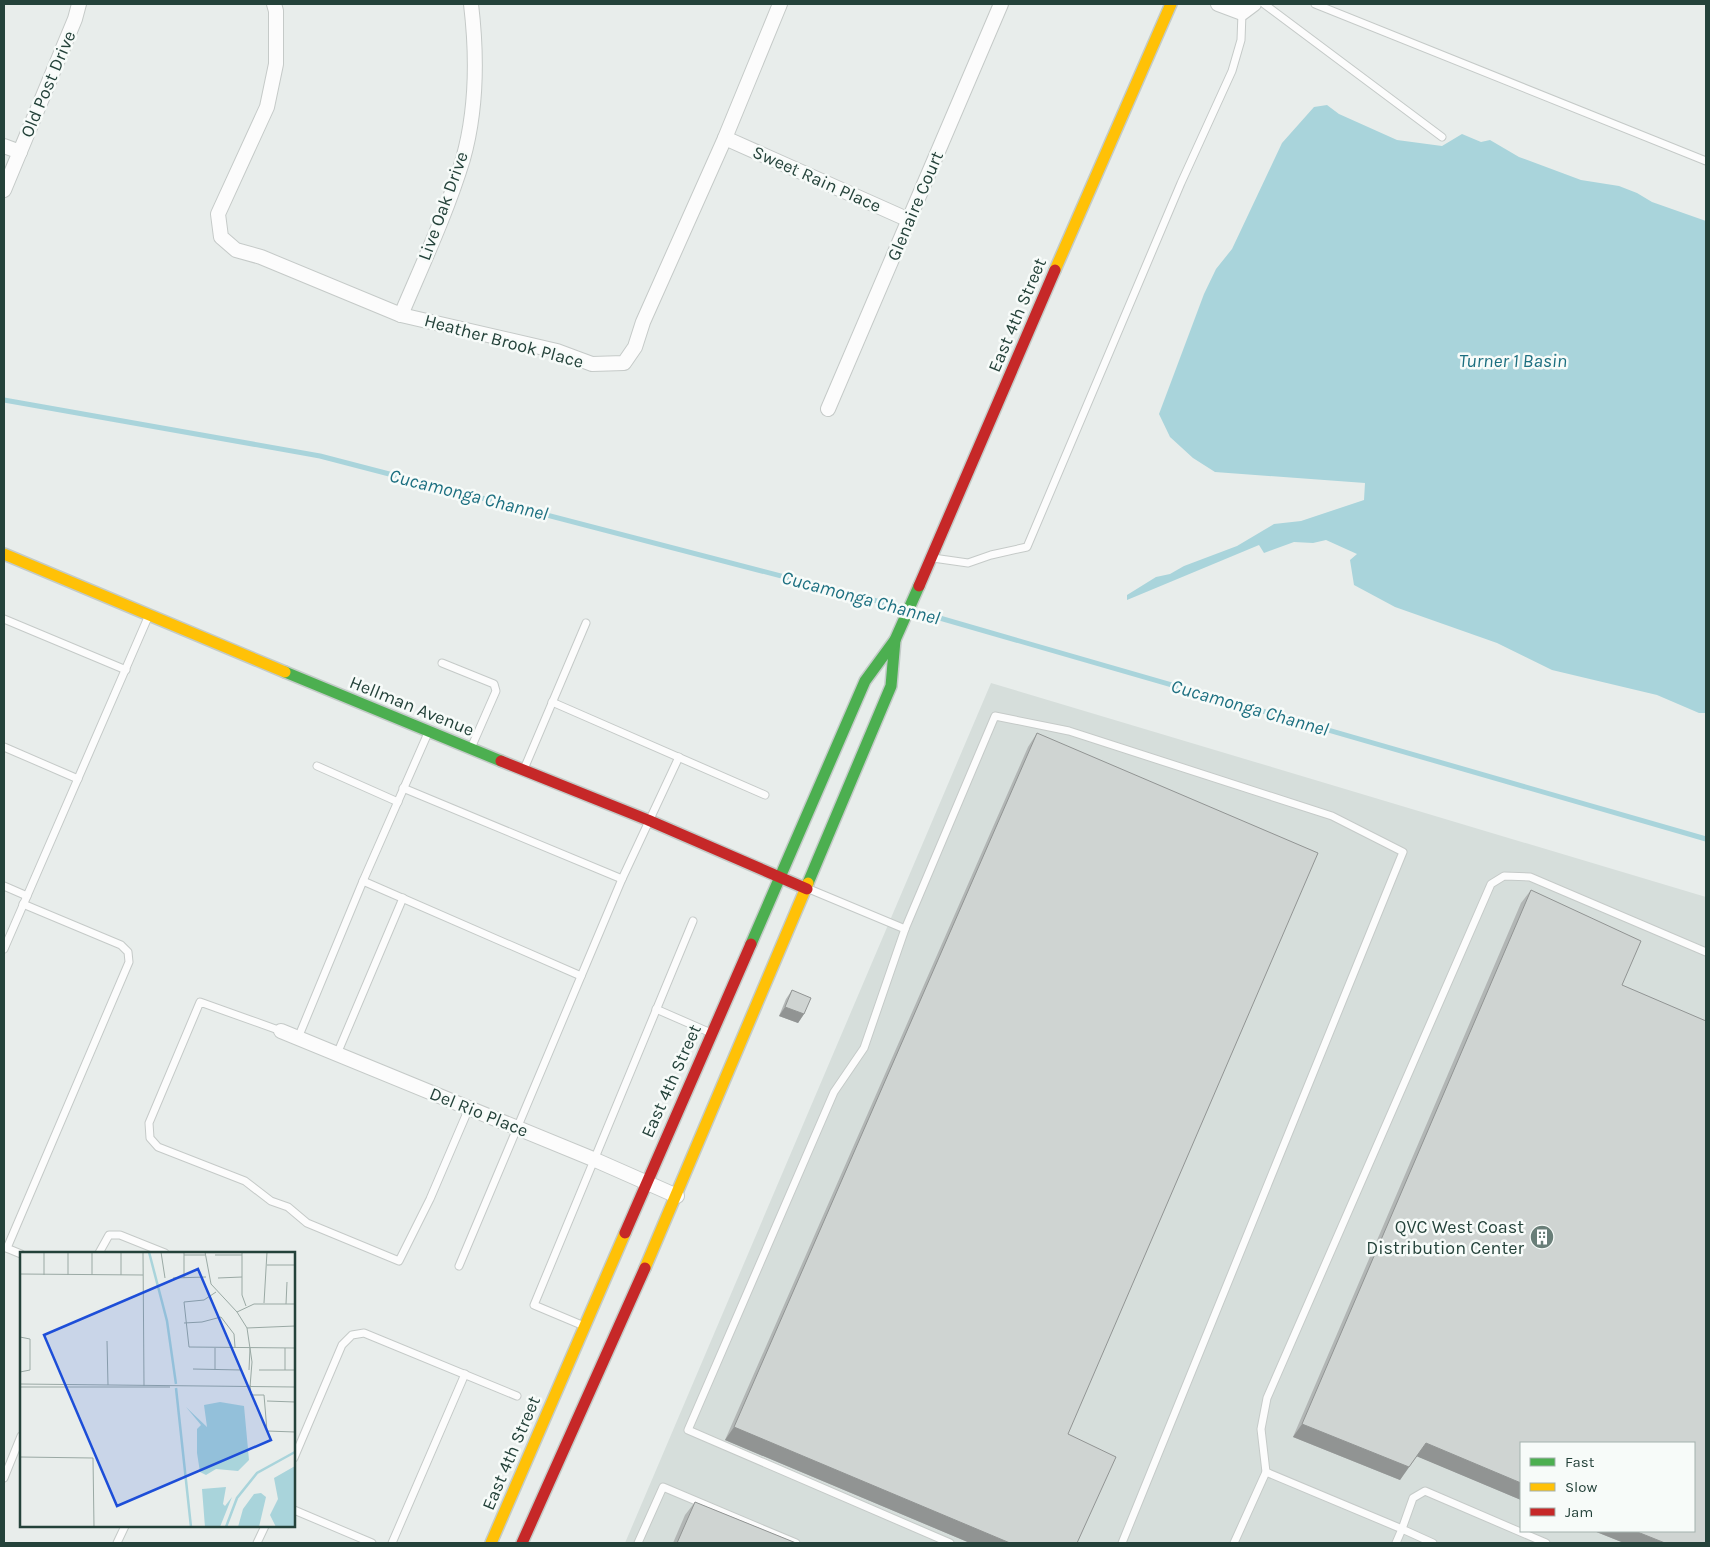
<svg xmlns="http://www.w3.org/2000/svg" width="1710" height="1547" viewBox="0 0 1710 1547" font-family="Karla,sans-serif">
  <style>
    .built { fill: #d6dedb; fill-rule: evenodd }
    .water { fill: #a9d4db }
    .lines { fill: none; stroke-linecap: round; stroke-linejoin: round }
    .stream { stroke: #a9d4db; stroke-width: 5 }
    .lane-casing { stroke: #c5cac8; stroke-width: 9 }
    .street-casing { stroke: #c5cac8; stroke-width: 16 }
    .fast-casing { stroke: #c3cbc8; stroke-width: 14 }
    .slow-casing { stroke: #c3cbc8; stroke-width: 14 }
    .jam-casing { stroke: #c3cbc8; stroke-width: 14 }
    .lane { stroke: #fcfcfc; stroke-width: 7 }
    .street { stroke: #fcfcfc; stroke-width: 14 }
    .fast { stroke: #4caf50; stroke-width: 11 }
    .slow { stroke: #ffc107; stroke-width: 11 }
    .jam { stroke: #c62828; stroke-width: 11 }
    .wall { fill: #b2b6b5 }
    .shaded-wall { fill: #919493 }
    .building { fill: #cfd4d2; stroke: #919493 }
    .labels { text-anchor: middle; stroke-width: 5; stroke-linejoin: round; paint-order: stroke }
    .street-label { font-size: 18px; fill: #24423a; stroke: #f7fbf9 }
    .poi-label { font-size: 18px; fill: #24423a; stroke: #f7fbf9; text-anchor: end }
    .water-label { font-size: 19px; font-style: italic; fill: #1c6f80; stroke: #f7fbf9 }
    .inset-river { fill: none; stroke: #a9d4db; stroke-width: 2.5 }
    .inset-road { fill: none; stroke: #9aa9a4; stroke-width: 1 }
    .view { fill: #1d4ed8; fill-opacity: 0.15; stroke: #1d4ed8; stroke-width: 2.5 }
    .inset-edge { fill: none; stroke: #24423a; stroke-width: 2.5 }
  </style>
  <rect width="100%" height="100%" fill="#e8edeb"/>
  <path class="built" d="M991,683l715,214v646h-1081zM1521,1443h173v88h-173z"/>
  <path class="water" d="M1327,105l12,9 58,26 45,6 20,-12 19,8 9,-2 29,17 62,23 38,6 18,7 15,9 54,19v492h-7l-42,-18 -105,-25 -55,-27 -102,-36 -41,-22 -4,-25 7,-6 -31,-14 -13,3 -19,-1 -30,11 -5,-8 -132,55v-5l29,-18 14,-3 14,-8 53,-20 37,-22 27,-3 63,-21 1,-17 -150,-11 -22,-14 -23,-21 -11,-23 45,-120 12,-25 16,-20 50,-106 32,-36z"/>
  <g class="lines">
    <g class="stream">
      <path d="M4,400l316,56 584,152"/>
      <path d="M912,610l794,229"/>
    </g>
    <g class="lane-casing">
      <g id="lane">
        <path d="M1264,4l178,133"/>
        <path d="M1315,4l391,157"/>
        <path d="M933,558l35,5 23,-8 36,-8 154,-364 51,-112 9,-31 1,-27"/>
        <path d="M4,619l122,51"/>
        <path d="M442,663l52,21 2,7 -25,57"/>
        <path d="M552,702l213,93"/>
        <path d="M4,747l74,32"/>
        <path d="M317,766l81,36"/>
        <path d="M524,769l62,-146"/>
        <path d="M403,788l219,91"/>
        <path d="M363,881l65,-148"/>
        <path d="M4,886l23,10"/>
        <path d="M809,889l96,40 -41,119 -30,44 -146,338 262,113"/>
        <path d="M905,929l90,-213 74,15 263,85 71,36 -281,691"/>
        <path d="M4,949l145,-334"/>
        <path d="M656,1009l55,24"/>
        <path d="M281,1031l-81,-29 -51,121 1,15 8,9 87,34 26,20 17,6 19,16 92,38 31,-62 39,-91"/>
        <path d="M298,1038l65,-157 218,95"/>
        <path d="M337,1054l66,-156"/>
        <path d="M4,1247l17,7"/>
        <path d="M7,1248l122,-286 -1,-10 -7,-7 -98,-41"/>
        <path d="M99,1253l10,-18h11l45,18"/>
        <path d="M459,1266l163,-387 57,-122"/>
        <path d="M584,1326l-50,-21 159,-384"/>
        <path d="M294,1458l48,-113 10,-10 12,-2 153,63"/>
        <path d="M1266,1472l136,57 -6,14"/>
        <path d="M4,1478l17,-42"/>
        <path d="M294,1510l78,33"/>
        <path d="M117,1543l8,-17"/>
        <path d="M257,1543l8,-17"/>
        <path d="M392,1543l73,-169"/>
        <path d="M638,1543l25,-56 133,56"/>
        <path d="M1234,1543l32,-71 -5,-43 6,-31 224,-514 13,-8 26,1 176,75"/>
        <path d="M1433,1543l-31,-14 11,-31 12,-7 121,52"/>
      </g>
    </g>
    <g class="street-casing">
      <g id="street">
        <path d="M274,4l2,7v53l-9,43 -49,107 3,23 15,13 25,7 140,58 156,36 35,13 32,-1 11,-16 8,-25 82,-184 55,-134"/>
        <path d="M1218,4l24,9 12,-9"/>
        <path d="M725,138l184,82"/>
        <path d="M4,146l16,6"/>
        <path d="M4,190l71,-171 4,-15"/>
        <path d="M401,315c22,-52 46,-103 62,-156 14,-50 14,-105 8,-155"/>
        <path d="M828,409l173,-405"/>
        <path d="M281,1031l312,128 84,37"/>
      </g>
    </g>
    <g class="fast-casing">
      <g id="fast">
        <path d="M285,672l216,89"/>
        <path d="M808,883l83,-197 4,-46"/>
        <path d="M751,944l114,-263 30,-41 24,-54"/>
      </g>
    </g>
    <g class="slow-casing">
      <g id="slow">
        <path d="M1055,270l116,-266"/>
        <path d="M4,554l281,118"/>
        <path d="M645,1268l163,-385"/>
        <path d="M491,1543l134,-310"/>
      </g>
    </g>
    <g class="jam-casing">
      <g id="jam">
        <path d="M919,586l136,-316"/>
        <path d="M501,761l147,59 159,69"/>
        <path d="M625,1233l126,-289"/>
        <path d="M522,1543l123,-275"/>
      </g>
    </g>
    <use href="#lane" class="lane"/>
    <use href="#street" class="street"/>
    <use href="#fast" class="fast"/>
    <use href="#slow" class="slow"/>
    <use href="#jam" class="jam"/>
  </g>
  <g class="wall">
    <path d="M1037,733l31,701 9,109h-107l-245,-103 303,-693z"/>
    <path d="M1531,890l91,95 84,558h-82l-30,-12h100l-173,-88v57l-104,-44 -17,24 -107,-43 228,-534z"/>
    <path d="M792,990l12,24 -6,9 -19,-7 7,-17z"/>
    <path d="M695,1502l101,41h-123l12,-28z"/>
  </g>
  <g class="shaded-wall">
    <path d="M785,1007l19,7 -6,9 -19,-7z"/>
    <path d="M1302,1424l107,43 -9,13 -107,-43z"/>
    <path d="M734,1427l276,116h-40l-245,-103z"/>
    <path d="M1426,1443l95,40v17l-105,-44z"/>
    <path d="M1594,1531h41l30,12h-41z"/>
  </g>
  <g class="building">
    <path d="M1037,733l281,120 -250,581 48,23 -39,86h-67l-276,-116z"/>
    <path d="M1531,890l110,51 -19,44 84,36v522h-41l-30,-12h59v-88h-173v40l-95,-40 -17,24 -107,-43z"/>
    <path d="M792,990l19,8 -7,16 -19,-7z"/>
    <path d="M695,1502l101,41h-119z"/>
  </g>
  <defs>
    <g id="building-disc" transform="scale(1.25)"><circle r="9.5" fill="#697e78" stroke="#f7fbf9"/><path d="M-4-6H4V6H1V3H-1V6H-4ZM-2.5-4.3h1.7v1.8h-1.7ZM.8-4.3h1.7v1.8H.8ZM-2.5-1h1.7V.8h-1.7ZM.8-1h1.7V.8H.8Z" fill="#fff"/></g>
  </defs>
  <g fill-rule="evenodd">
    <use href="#building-disc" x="1542" y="1237"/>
  </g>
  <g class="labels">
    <g class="street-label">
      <text transform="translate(48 84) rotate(-67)" y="6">Old Post Drive</text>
      <text transform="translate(817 179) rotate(24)" y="6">Sweet Rain Place</text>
      <text transform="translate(443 206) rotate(-70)" y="6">Live Oak Drive</text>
      <text transform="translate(915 206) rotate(-67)" y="6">Glenaire Court</text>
      <text transform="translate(1017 315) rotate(-67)" y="6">East 4th Street</text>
      <text transform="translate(504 341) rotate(15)" y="6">Heather Brook Place</text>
      <text transform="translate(412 706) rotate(22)" y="6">Hellman Avenue</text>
      <text transform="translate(671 1081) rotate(-66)" y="6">East 4th Street</text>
      <text transform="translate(479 1112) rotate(22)" y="6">Del Rio Place</text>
      <text transform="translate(511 1453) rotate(-67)" y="6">East 4th Street</text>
    </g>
    <g class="poi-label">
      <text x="1524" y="1233">QVC West Coast<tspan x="1524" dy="21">Distribution Center</tspan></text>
    </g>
    <g class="water-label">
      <text x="1513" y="367">Turner 1 Basin</text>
      <text transform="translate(469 494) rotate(14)" y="7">Cucamonga Channel</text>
      <text transform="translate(861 597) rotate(15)" y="7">Cucamonga Channel</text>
      <text transform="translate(1250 707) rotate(16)" y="7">Cucamonga Channel</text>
    </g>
  </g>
  <g transform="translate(20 1252)">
    <rect width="275" height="275" fill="#e8edeb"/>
    <path d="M200,150l24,4 5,54 -11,11 -22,-2 -10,6 -6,-3 -3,-19v-24l4,-4 -15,-18 21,20 -3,-22zM275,214v61h-19l-6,-12 8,-16 -4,-21zM206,235l-3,17 2,2 7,-9 -12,30h-15l-3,-38zM234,242l7,-1 5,4 -7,30h-21l5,-18z" fill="#a9d4db"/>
    <path class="inset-river" d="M129,0l18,69 9,63M156,136l15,139M206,275l11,-29 20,-25 38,-21"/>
    <path class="inset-road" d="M24,0v23M123,0l1,134M141,0l4,26M164,0v26M185,0l6,32 26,28 10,16 5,34 -2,25M222,0v43l4,11M164,3h21M195,3h27M247,13h28M0,22l123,1M48,23v-23M72,23v-23M101,23v-23M153,26l33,-1M198,26l24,-1M196,40l-12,8 -20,2 5,45 106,1M244,51l3,-51M266,52l1,-22M217,60l17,-8h41M164,71l18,-1 19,-5 13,17 1,13M227,76l48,-2M0,85l10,2v31l-10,2M87,89l1,44M173,117l48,1M195,118v-22M229,118l1,-22M239,118h36M265,118v-22M0,132l275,3M230,133l1,10h13M0,135h150M244,143l3,36 28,1M247,149l28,1M0,205l73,1 1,69"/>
    <path class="view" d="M178,17l73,171 -154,66 -73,-171z"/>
    <rect width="275" height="275" class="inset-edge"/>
  </g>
  <rect width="1710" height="1547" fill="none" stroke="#24423a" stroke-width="10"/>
  <rect x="1520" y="1442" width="175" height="90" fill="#f7fbf9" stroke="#a3b1ad"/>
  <rect x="1530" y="1458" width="25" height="8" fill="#4caf50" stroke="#a3b1ad"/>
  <text x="1565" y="1467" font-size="15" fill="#24423a">Fast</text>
  <rect x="1530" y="1483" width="25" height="8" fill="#ffc107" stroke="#a3b1ad"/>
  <text x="1565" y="1492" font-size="15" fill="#24423a">Slow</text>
  <rect x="1530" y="1508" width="25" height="8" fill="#c62828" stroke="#a3b1ad"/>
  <text x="1565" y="1517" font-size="15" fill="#24423a">Jam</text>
</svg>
